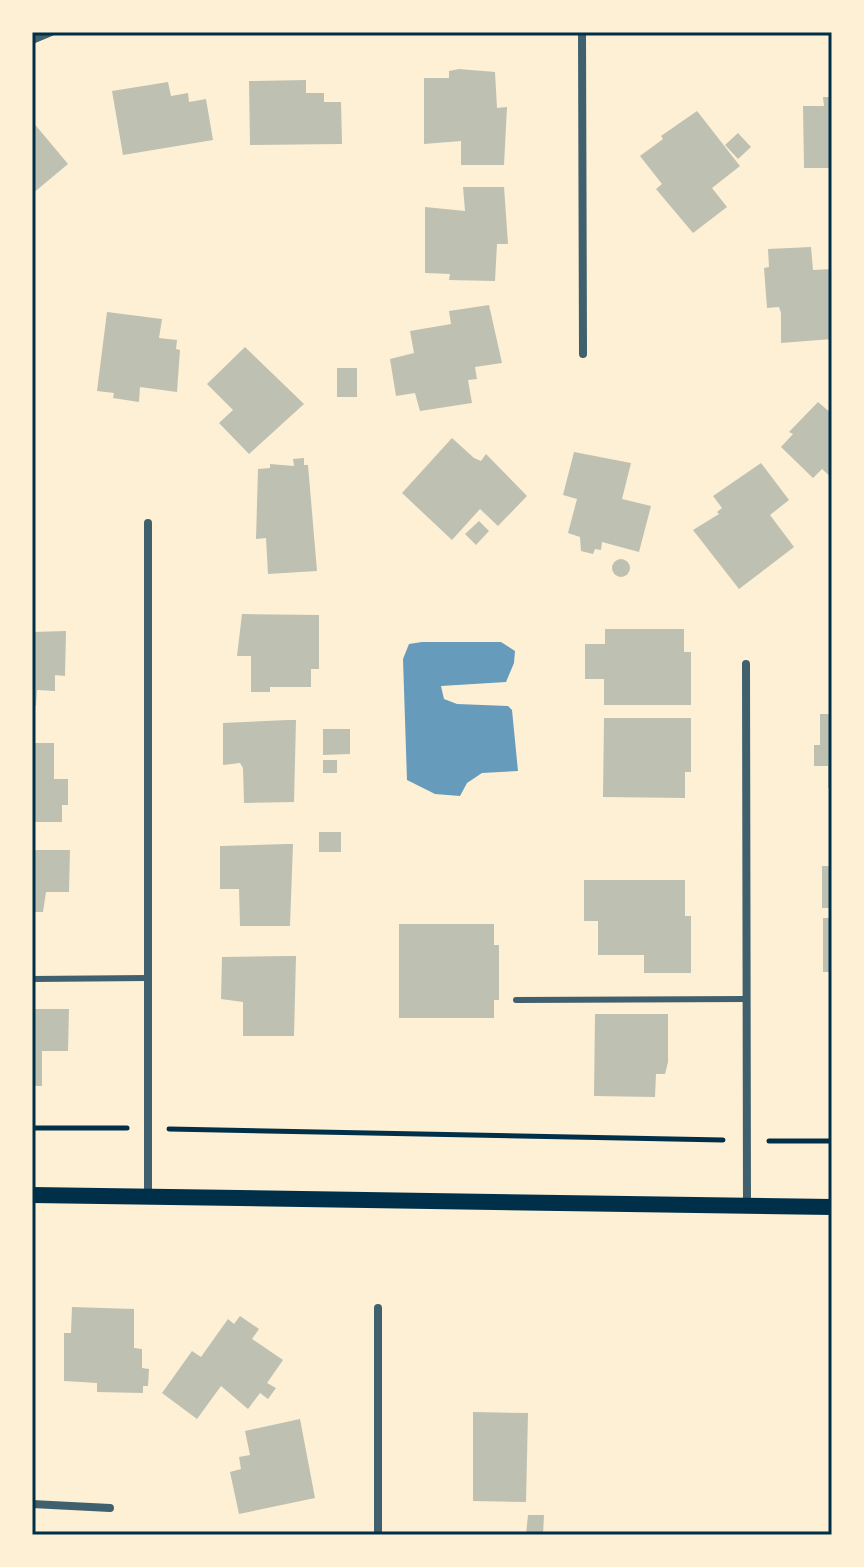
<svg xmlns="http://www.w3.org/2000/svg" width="864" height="1567" viewBox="0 0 864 1567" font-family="'Public Sans',sans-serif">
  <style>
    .water { fill: #669bbc }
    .building { fill: #bec0b2 }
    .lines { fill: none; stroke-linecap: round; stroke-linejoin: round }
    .path { stroke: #003049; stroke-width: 5 }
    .service { stroke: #3f606c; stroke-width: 6 }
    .minor { stroke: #3f606c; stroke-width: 8 }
    .secondary { stroke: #003049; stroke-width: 16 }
    .neatline { fill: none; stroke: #003049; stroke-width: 3 }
  </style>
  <rect width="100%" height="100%" fill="#fdf0d5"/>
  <path class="water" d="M422,642h79l14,9 -1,12 -8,19 -65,4 3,13 13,5 51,2 4,4 6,61 -36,2 -15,10 -7,13 -25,-2 -28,-14 -4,-121 6,-15z"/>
  <g class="building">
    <path d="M459,69l36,3 2,36 10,-1 -3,58h-43v-24l-37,3v-66h25v-7z"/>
    <path d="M306,80v13h18v9h17l1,42 -92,1 -1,-64z"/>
    <path d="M168,82l3,14 17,-3 1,9 17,-3 7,41 -90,15 -11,-64z"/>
    <path d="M823,97h9v71h-28l-1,-62h21z"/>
    <path d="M697,111l43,55 -28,22 15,19 -34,26 -37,-44 6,-5 -22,-28 23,-17 -2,-3z"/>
    <path d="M32,121l36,43 -36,30z"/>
    <path d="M738,133l13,14 -13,12 -13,-14z"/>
    <path d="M463,187h41l4,57h-11l-2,37 -46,-1 1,-6 -25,-1v-66l40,4z"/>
    <path d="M811,247l2,23 19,-1v70l-51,4v-30l-2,-6 -12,1 -3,-40 5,-1 -1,-18z"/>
    <path d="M489,305l13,58 -27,4 2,12 -9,1 4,23 -52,8 -5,-18 -19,3 -6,-37 24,-6 -4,-22 41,-7 -2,-13z"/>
    <path d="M107,312l55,7 -3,19 18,2 -1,9 4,1 -3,42 -37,-5 -1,15 -26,-4 1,-5 -17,-2z"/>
    <path d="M245,347l59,57 -55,50 -30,-31 14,-13 -26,-26z"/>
    <rect x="337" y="368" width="20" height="29"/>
    <path d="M818,402l14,12v64l-10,-9 -9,9 -32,-31 12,-13 -4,-2z"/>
    <path d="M452,438l22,20 7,3 5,-7 41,42 -29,30 -18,-17 -28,31 -50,-47z"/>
    <path d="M574,452l57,11 -9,36 29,7 -12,46 -37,-10 -1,8 -6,-1 -2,5 -12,-3 -1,-14 -12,-4 9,-34 -14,-4z"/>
    <path d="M304,458v7h4l9,106 -49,3 -2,-36 -10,1 2,-70 12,-1v-4l24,2 -1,-7z"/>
    <path d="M761,463l28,37 -19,15 24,32 -55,42 -46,-59 26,-16 -2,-2 5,-4 -9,-12z"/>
    <path d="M479,521l10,10 -13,14 -11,-11z"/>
    <circle cx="621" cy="568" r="9"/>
    <path d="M242,614l77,1v54h-8v18h-41v5h-19v-36h-14z"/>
    <path d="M605,629h79v23h7v53h-87v-26h-19v-35h20z"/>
    <path d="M66,631l-1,45 -10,-1v16l-18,-1 -1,16 -4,-1v-73z"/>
    <path d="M820,714h12v74h-4v-22h-14v-21h6z"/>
    <path d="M604,718h87v54h-6v26l-82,-1z"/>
    <path d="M288,720h8l-2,82 -50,1 -1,-35 -3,-5 -17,2v-42z"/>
    <path d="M323,729h27v25l-27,1z"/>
    <path d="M32,743h22v36h14v26h-6v17h-30z"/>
    <rect x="323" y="760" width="14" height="13"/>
    <rect x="319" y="832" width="22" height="20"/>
    <path d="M286,844h7l-3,82h-50l-1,-37h-19v-43z"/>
    <path d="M32,850h38l-1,42h-23l-3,20h-11z"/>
    <rect x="822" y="866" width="10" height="42"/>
    <path d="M584,880h101v36h6v57h-47v-18h-46v-34h-14z"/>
    <rect x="823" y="918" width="9" height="54"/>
    <path d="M399,924h95v21h5v55h-5v18h-95z"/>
    <path d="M288,956h8l-2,80h-51v-34l-22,-3 1,-42z"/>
    <path d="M32,1009h37l-1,42h-26v35h-10z"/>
    <path d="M595,1014h73v48l-3,12h-9l-1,23 -61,-1z"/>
    <path d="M72,1307l62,2v39l8,1v19l7,1 -1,17h-5v7l-46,-1v-9l-33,-2v-48h7z"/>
    <path d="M240,1316l19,13 -7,10 31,21 -16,23 9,5 -8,11 -8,-6 -12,16 -27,-23 -24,33 -35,-26 30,-42 9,6 27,-38 6,5z"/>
    <path d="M473,1412l55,1 -2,89 -53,-1z"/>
    <path d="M300,1419l15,79 -76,16 -9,-42 11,-3 -2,-12 11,-2 -5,-24z"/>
    <path d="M528,1515h16l-1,20h-17z"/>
  </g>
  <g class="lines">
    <g class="path">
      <path d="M32,1128h95"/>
      <path d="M169,1129l554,11"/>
      <path d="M769,1141h63"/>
    </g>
    <g class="service">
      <path d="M32,979l116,-1"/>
      <path d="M516,1000l231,-1"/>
    </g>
    <g class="minor">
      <path d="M582,32l1,322"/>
      <path d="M32,40l19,-8"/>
      <path d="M148,523v672"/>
      <path d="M746,664l1,543"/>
      <path d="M378,1308v227"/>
      <path d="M32,1504l78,4"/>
    </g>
    <path class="secondary" d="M32,1195l800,12"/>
  </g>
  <rect width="864" height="1567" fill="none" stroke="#fdf0d5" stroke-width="68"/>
  <rect x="34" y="34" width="796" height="1499" class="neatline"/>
</svg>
